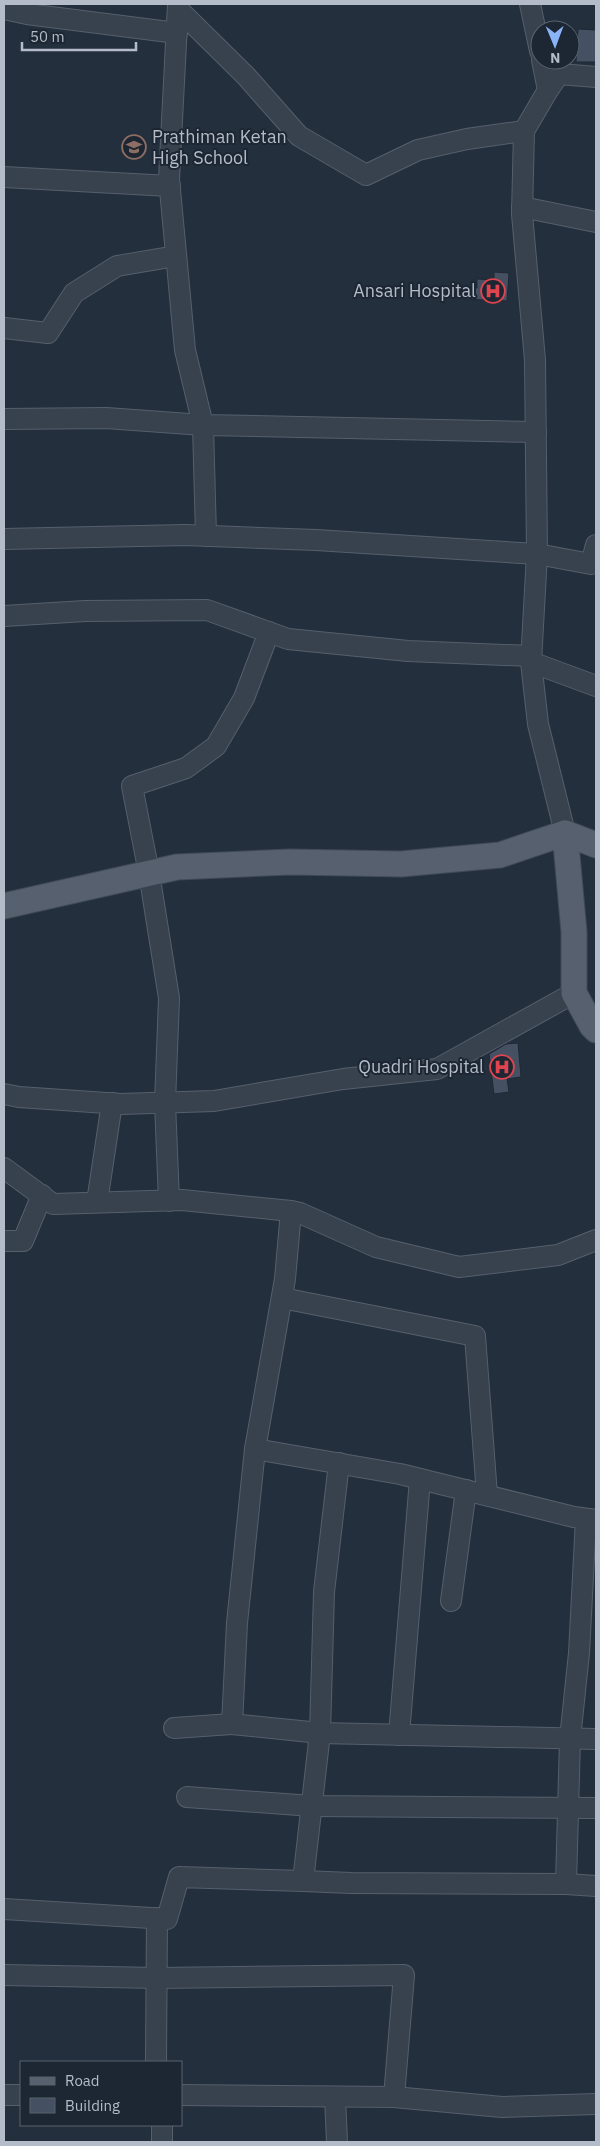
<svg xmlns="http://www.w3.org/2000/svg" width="600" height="2146" viewBox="0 0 600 2146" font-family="'IBM Plex Sans',sans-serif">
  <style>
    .building { fill: #455162; stroke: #1f2835 }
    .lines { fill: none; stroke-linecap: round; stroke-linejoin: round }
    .minor-casing { stroke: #565f6c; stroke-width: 22 }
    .major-casing { stroke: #414a57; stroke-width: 27 }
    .minor { stroke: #38414e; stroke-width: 20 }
    .major { stroke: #56606e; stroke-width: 25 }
    .labels { text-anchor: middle; stroke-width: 4; stroke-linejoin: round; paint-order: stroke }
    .poi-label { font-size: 18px; fill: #b4bcc9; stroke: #1d2633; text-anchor: end }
  </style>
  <rect width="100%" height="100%" fill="#242f3e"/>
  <g class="building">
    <path d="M578,29l18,1v32h-20z"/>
    <path d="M494,272l15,1 -2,28 -43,-2v-12l13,1v-9l17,1z"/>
    <path d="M518,1043l3,34 -14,2 2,13 -15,2 -5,-40 17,-10z"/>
  </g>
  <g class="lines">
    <g class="minor-casing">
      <g id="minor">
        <path d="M178,4l-9,175 16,171 18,75 3,111"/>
        <path d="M530,4l10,47"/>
        <path d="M4,9l23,5 150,19"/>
        <path d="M178,9l68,67 53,60 67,39 52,-25 49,-11 57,-8"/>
        <path d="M542,60l6,30 -24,41 -2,83 13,146 2,194 -6,108 7,62 27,109"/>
        <path d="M548,90l11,-16 37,3"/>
        <path d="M4,177l166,9"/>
        <path d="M522,207l74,15"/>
        <path d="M4,328l44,5 26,-40 43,-27 59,-10"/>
        <path d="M4,419l102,-1 97,7 333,7"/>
        <path d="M4,539l181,-4 131,5 221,14 54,10 5,-19"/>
        <path d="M4,616l81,-5 122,-1 81,29 120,12 123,5"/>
        <path d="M531,662l65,24"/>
        <path d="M4,1094l15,3 102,7 93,-3 129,-22 94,-10 137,-76"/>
        <path d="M4,1168l49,36 129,-4 109,11 9,2 76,34 83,20 99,-12 38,-15"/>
        <path d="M169,1201l-4,-98 4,-105 -20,-125 -17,-87 54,-18 30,-22 28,-48 25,-66"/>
        <path d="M97,1202l15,-99"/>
        <path d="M4,1241h19l19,-46"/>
        <path d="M282,1298l193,38 12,159"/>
        <path d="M255,1449l30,-170 6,-68"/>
        <path d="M339,1463l-15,129 -4,141 -17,148 48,2 215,1"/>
        <path d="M586,1519l-7,134 -9,86 -4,145 30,2"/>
        <path d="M596,1520l-22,-3 -174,-43 -145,-25 -18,174 -5,101 88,9 276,6"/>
        <path d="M451,1601l15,-111"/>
        <path d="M174,1728l58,-4"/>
        <path d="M399,1735l21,-256"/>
        <path d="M187,1797l125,9 284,2"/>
        <path d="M4,1909l163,10 12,-42 124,4"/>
        <path d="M4,1975l153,3 247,-3 -10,122"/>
        <path d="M156,2062l1,-144"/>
        <path d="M4,2095h17"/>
        <path d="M181,2095l213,2 108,10 94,-3"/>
        <path d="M335,2097l2,45"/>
        <path d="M162,2125v17"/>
      </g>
    </g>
    <g class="major-casing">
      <g id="major">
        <path d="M565,833l9,99v61l18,33 4,4"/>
        <path d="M4,906l173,-39 113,-5 111,2 99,-9 65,-22 31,12"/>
      </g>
    </g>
    <use href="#minor" class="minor"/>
    <use href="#major" class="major"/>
  </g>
  <defs>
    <g id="school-ring" transform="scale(1.25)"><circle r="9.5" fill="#1d2633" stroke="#8d6e63" stroke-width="1.5"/><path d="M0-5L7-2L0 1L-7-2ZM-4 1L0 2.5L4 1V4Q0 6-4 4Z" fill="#8d6e63"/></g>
    <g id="hospital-ring" transform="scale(1.25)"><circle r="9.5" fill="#1d2633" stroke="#e0444e" stroke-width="1.5"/><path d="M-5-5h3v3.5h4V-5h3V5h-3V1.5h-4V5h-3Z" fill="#e0444e"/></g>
  </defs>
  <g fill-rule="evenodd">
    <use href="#school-ring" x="134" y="147"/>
    <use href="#hospital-ring" x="493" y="291"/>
    <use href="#hospital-ring" x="502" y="1067"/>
  </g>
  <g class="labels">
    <g class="poi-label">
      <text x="152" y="143" text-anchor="start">Prathiman Ketan<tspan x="152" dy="21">High School</tspan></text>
      <text x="476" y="297">Ansari Hospital</text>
      <text x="484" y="1073">Quadri Hospital</text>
    </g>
  </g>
  <rect width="600" height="2146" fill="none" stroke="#b4bcc9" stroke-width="10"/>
  <rect x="20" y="2061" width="162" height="65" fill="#1d2633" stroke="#59626f"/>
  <rect x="30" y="2077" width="25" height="8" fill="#56606e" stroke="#59626f"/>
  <text x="65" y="2086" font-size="15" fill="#b4bcc9">Road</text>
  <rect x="30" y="2098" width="25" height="15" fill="#455162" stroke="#59626f"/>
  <text x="65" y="2111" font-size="15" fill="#b4bcc9">Building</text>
  <g transform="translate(555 45) rotate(179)"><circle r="24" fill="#1d2633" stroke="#59626f"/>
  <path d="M0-4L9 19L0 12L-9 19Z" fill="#8ab4f8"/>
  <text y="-8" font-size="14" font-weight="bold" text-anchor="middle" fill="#b4bcc9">N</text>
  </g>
  <path d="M22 42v8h114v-8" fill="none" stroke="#b4bcc9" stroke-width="2.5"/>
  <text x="30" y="42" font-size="15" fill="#b4bcc9" stroke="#1d2633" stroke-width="4" paint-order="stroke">50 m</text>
</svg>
